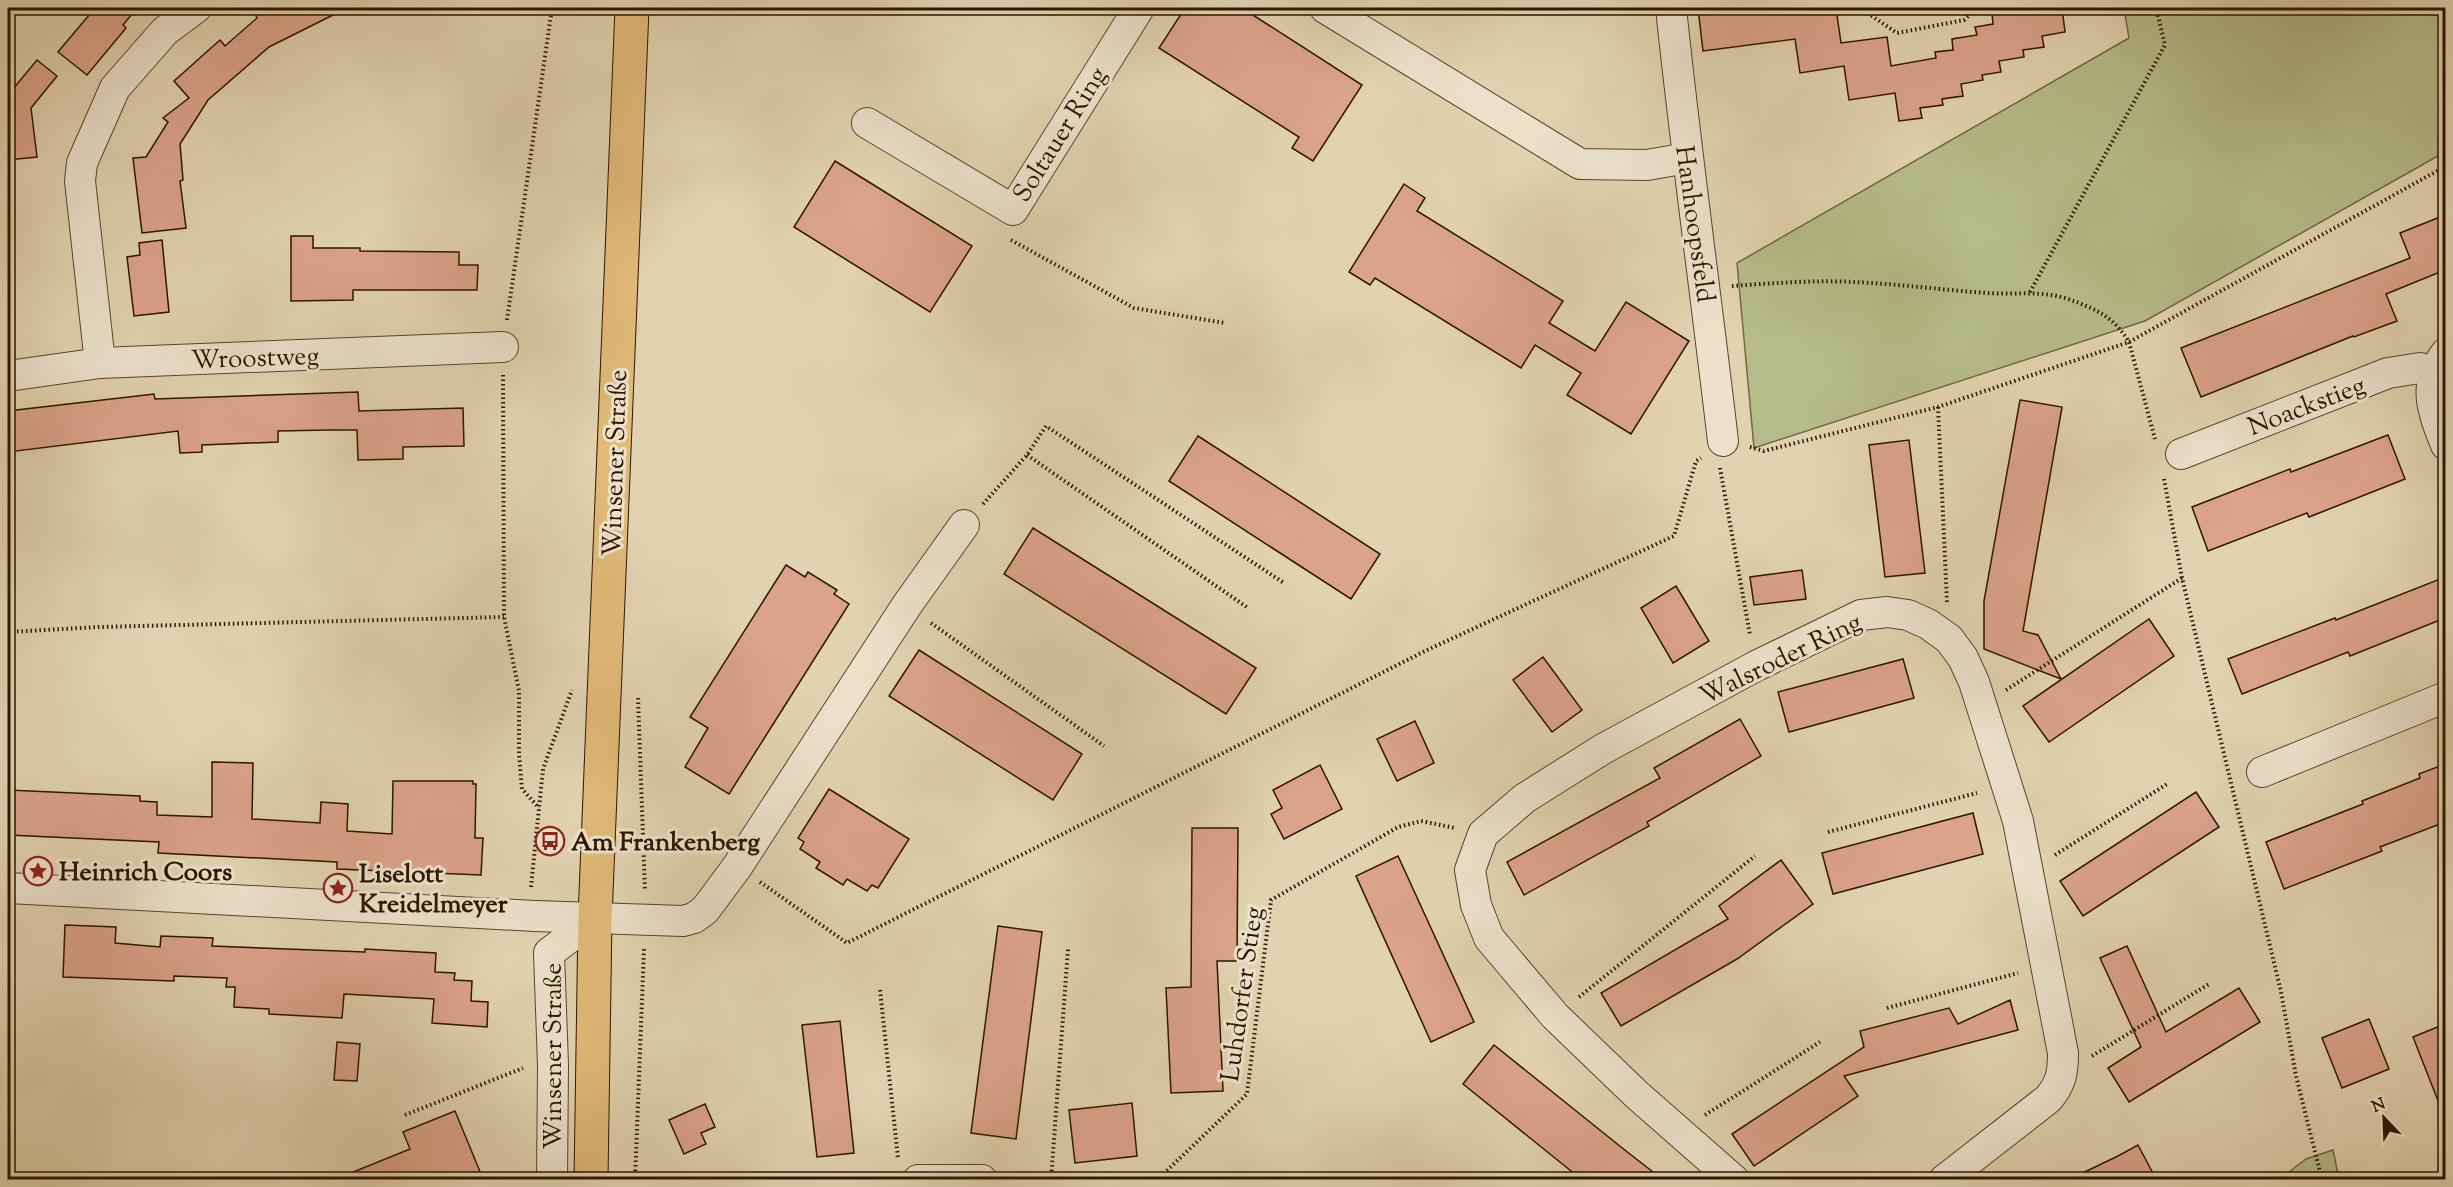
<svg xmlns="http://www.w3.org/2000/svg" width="2453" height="1187" viewBox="0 0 2453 1187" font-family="'Sorts Mill Goudy',serif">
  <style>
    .green { fill: #b5bc8a; stroke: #716845; stroke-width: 1.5 }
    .building { fill: #dca38b; stroke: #2d1400; stroke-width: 1.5 }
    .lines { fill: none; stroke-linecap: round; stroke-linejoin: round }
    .minor-casing { stroke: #5a442c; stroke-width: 32 }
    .major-casing { stroke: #2d1400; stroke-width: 35 }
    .path { stroke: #2d1400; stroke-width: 4; stroke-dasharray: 1.5 3; stroke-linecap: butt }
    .minor { stroke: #ece2cc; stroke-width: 30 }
    .major { stroke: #e1ba78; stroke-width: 33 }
    .labels { text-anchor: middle; stroke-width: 6; stroke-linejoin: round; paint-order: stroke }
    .street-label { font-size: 26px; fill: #2d1400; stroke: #ece2cc }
    .poi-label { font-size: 26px; font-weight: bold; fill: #2d1400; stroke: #ece2cc; text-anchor: start }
  </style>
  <rect width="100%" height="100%" fill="#e2d3b0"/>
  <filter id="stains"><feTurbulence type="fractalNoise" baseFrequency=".00333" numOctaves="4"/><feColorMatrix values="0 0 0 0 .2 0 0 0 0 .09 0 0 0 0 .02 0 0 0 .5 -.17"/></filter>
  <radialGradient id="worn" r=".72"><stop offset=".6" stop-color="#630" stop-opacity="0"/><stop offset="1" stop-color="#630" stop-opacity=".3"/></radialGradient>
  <g class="green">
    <path d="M2124,8h321v144l-300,169 -391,127 -17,-185 392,-225z"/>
    <path d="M2333,1150l6,29h-59l26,-20z"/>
  </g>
  <g class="building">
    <path d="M95,8h42l-14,17 3,3 -39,47 -29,-23z"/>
    <path d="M267,8h80l-78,39 -61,53 -28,44 3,36 -3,1 6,47 -44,5 -9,-75 13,-1 22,-35 -5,-4 26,-20 -15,-17 46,-41 5,6 32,-28 -2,-4z"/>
    <path d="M1185,8h57l120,77 -49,76 -21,-13 7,-11 -140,-89z"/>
    <path d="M1698,8h92l1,7 45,-7 5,35 46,-6 4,29 45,-8 -1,-6 18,-2 -1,-11 25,-4 -2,-8 18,-3 -1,-11 26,-4 -1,-1h45l3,24 -23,4 2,11 -21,3 1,7 -25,4 2,11 -19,3 1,5 -22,4 2,12 -21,3 1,6 -23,3 2,10 -23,3 -4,-28 -46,7 -5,-34 -44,7 -5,-34 -92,12z"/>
    <path d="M37,60l20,16 -26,32 6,49 -29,3v-65z"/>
    <path d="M835,161l137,85 -42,66 -136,-85z"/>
    <path d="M1404,184l21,14 -8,13 146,90 -14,22 46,28 31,-49 63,39 -58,93 -64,-39 14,-22 -46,-28 -14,23 -146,-90 -5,7 -21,-13z"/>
    <path d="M2440,217l5,13v40l-59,24 11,27 -43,16 -1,-1 -152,61 -20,-49 229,-90 -10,-25z"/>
    <path d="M291,236h22v12h47v3l99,1v13h19l-1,25h-124v10l-62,1z"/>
    <path d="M162,240l7,72 -35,4 -7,-59 13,-2 -1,-12z"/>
    <path d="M358,392l1,19 104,-3 1,38 -61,1v12l-45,1 -1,-30h-28l-51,1v11l-76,3v7l-22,1 -2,-22 -170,21v-41l146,-17 1,5z"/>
    <path d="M2020,400l42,7 -39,224 15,4 23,44 -77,-30v-48z"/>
    <path d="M2388,435l17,44 -96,38 -2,-4 -99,38 -16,-44 98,-38 1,3z"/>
    <path d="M1198,436l182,118 -29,45 -182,-118z"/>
    <path d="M1909,440l16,133 -40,4 -16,-132z"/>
    <path d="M1033,528l223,140 -30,46 -222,-140z"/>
    <path d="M786,565l19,12 3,-5 29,18 -3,4 15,10 -120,190 -44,-27 23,-39 -18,-11z"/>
    <path d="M1802,570l4,29 -52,6 -4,-28z"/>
    <path d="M2445,577v41l-95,38 -2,-4 -106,42 -14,-35 107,-41 1,2z"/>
    <path d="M1676,586l33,55 -36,22 -32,-55z"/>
    <path d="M2149,619l25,37 -125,86 -26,-36z"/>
    <path d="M919,650l163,104 -29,46 -164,-104z"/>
    <path d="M1543,657l39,53 -30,22 -39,-52z"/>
    <path d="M1903,659l11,39 -125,34 -11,-40z"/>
    <path d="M1740,719l21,37 -114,66 2,4 -125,69 -17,-33 153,-84 -6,-10z"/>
    <path d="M1415,721l19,42 -37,18 -20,-42z"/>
    <path d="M212,762l41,1 -1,56 68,4 1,-21 27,2 -1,27 45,3 1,-53h80v3h3l-1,54h8l-2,37 -144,-6v-7l-179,-9 1,-11 -151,-7v-45l132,6v5l17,1v13l55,2z"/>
    <path d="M2445,764v73l-5,-13 -60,23 2,4 -98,38 -18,-47 97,-38 -1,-3 58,-23 -1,-4z"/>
    <path d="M1320,765l22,44 -58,30 -13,-25 11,-6 -9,-18z"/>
    <path d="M829,789l80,50 -31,49 -6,-3 -5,6 -20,-12 -4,6 -27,-17 4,-6 -20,-13 4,-7 -6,-4z"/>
    <path d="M2196,792l23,35 -136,89 -23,-35z"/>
    <path d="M1973,813l10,41 -150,40 -11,-41z"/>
    <path d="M1192,828h46l-1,133h-20l6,130 -52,2 -5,-105 25,-1z"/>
    <path d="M1398,856l76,166 -43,20 -75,-166z"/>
    <path d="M1781,860l32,44 -76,55 -116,67 -20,-33 127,-74 -9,-13z"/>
    <path d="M65,925l51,2 -1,16 45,4 1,-11 52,2 -1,8 153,6v-3l71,4 -1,19 20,1 -1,7 18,1 -1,20 17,1 -1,25 -55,-4 2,-24 -90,-5 -2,24 -73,-4v-5l-35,-2 1,-20h-9l1,-9 -53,-2v5l-111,-4z"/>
    <path d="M998,926l44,6 -26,207 -45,-6z"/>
    <path d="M2127,946l39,86 73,-44 21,34 -131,80 -21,-34 33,-21 -41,-89z"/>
    <path d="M2010,1000l8,30 -174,46 14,20 -104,70 -22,-32 132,-87 -4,-16 89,-23 9,16z"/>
    <path d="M2369,1019l20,50 -47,19 -20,-50z"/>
    <path d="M840,1021l14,132 -37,4 -15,-132z"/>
    <path d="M2440,1026l5,14 -1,76 -31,-79z"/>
    <path d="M337,1042l23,2 -3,37 -23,-1z"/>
    <path d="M1494,1045l132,106 36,28h-81l-118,-95z"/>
    <path d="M1132,1103l5,53 -62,7 -6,-53z"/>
    <path d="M705,1104l10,23 -14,6 5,11 -22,10 -15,-34z"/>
    <path d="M455,1111l28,68h-147l74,-30 -7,-17z"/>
    <path d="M2138,1145l18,34h-86l48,-23z"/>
  </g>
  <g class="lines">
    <g class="minor-casing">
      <g id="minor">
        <path d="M1325,8l255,156 67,1 40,-7"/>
        <path d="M1671,8c15,144 35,288 52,433"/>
        <path d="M867,123l146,87 126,-202"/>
        <path d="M2446,353c-24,30 -14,59 0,92"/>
        <path d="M100,363l-20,-182 2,-18 33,-75 50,-57 31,-23"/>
        <path d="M8,376l92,-13 403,-16"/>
        <path d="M2181,454l207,-81 32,-5 14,4"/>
        <path d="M2262,772l184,-75"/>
        <path d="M8,888l527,28 148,5 11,-3 11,-8 32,-43 170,-262 57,-80"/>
        <path d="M552,1180l1,-115 -4,-112 46,-35"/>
        <path d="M918,1180h64"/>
        <path d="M1734,1180l-98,-86 -81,-78 -66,-78 -13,-33 -6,-35 13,-36 42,-36 78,-49 153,-83 105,-51 26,-3 21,3 20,9 21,15 14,19 11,24 44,139 45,232c0,20 -2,31 -15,46l-104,81"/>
      </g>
    </g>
    <g class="major-casing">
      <path id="major" d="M591,1180l4,-262 37,-910"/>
    </g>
    <g class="path">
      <path d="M1860,8l37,25 67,-13 13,-12"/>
      <path d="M1011,240l123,68 91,15"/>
      <path d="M1732,286c41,-3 82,-6 123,-4 44,2 88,8 132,11 27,2 54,-3 81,6 28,10 45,17 61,43l317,-176"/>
      <path d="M2030,292l135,-247 -9,-37"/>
      <path d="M507,320l45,-312"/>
      <path d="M503,375l1,242 15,74v63l3,35 17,19"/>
      <path d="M1938,407l9,195"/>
      <path d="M1750,447l14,4 174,-44 191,-65 26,97"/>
      <path d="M1027,455l221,153"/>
      <path d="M1720,468l30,167"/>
      <path d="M2164,479l18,99 99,414 15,84 26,104"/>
      <path d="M983,504l44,-49 19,-29 238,157"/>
      <path d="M931,623l173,123"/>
      <path d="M8,632l92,-5 404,-10"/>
      <path d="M2006,690l176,-112"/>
      <path d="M638,698l7,193"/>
      <path d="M1828,832l149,-39"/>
      <path d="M2055,855l112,-71"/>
      <path d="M760,882l87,61 578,-292 249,-115 22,-75 5,-3"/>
      <path d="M531,887l12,-118 29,-79"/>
      <path d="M880,990l18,168"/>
      <path d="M1579,997l176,-141"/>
      <path d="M1887,1008l131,-35"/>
      <path d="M2092,1056l117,-72"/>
      <path d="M405,1115l118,-47"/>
      <path d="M1705,1115l115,-73"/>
      <path d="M635,1180l9,-231"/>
      <path d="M1051,1180l17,-231"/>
      <path d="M1157,1180l90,-86 24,-194 127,-73 23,-6 34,7"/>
    </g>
    <use href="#minor" class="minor"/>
    <use href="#major" class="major"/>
  </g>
  <defs>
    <g id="bus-ring" transform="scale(1.5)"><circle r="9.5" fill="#ece2cc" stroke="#8f2418" stroke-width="1.5"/><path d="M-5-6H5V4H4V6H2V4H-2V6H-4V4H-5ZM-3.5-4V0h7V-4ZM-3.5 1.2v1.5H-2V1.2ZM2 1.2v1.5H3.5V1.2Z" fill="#8f2418"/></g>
    <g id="sight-ring" transform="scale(1.5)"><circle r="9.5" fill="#ece2cc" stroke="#8f2418" stroke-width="1.5"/><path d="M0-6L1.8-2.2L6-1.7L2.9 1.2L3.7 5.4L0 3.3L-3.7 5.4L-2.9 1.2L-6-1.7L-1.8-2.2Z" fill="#8f2418"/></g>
  </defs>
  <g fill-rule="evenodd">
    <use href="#bus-ring" x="550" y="841"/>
    <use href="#sight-ring" x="38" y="871"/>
    <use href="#sight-ring" x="338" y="888"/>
  </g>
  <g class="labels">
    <g class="street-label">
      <text transform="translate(1059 134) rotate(-58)" y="9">Soltauer Ring</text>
      <text transform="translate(1696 224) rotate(82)" y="9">Hanhoopsfeld</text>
      <text transform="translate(255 357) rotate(-2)" y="9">Wroostweg</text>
      <text transform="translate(2306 405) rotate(-21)" y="9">Noackstieg</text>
      <text transform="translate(614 463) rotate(-88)" y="9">Winsener Straße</text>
      <text transform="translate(1780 658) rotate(-26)" y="9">Walsroder Ring</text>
      <text transform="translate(1241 994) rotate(-82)" y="9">Luhdorfer Stieg</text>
      <text transform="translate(552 1056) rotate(-90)" y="9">Winsener Straße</text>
    </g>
    <g class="poi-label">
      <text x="571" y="850">Am Frankenberg</text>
      <text x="59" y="880">Heinrich Coors</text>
      <text x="359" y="882">Liselott<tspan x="359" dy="30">Kreidelmeyer</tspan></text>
    </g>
  </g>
  <rect width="2453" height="1187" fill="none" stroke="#e2d3b0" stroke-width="30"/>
  <rect x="9" y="9" width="2435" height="1169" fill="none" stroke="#2d1400" stroke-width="3"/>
  <rect x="15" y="15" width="2423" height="1157" fill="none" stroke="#2d1400" stroke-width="1.5"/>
  <g transform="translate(2384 1118) rotate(337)" stroke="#ece2cc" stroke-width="4.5" paint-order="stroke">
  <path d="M0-4.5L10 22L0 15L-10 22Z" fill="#2d1400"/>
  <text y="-9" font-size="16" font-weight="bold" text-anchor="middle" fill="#2d1400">N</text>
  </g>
  <rect width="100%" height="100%" filter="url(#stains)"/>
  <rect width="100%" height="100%" fill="url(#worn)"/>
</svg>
